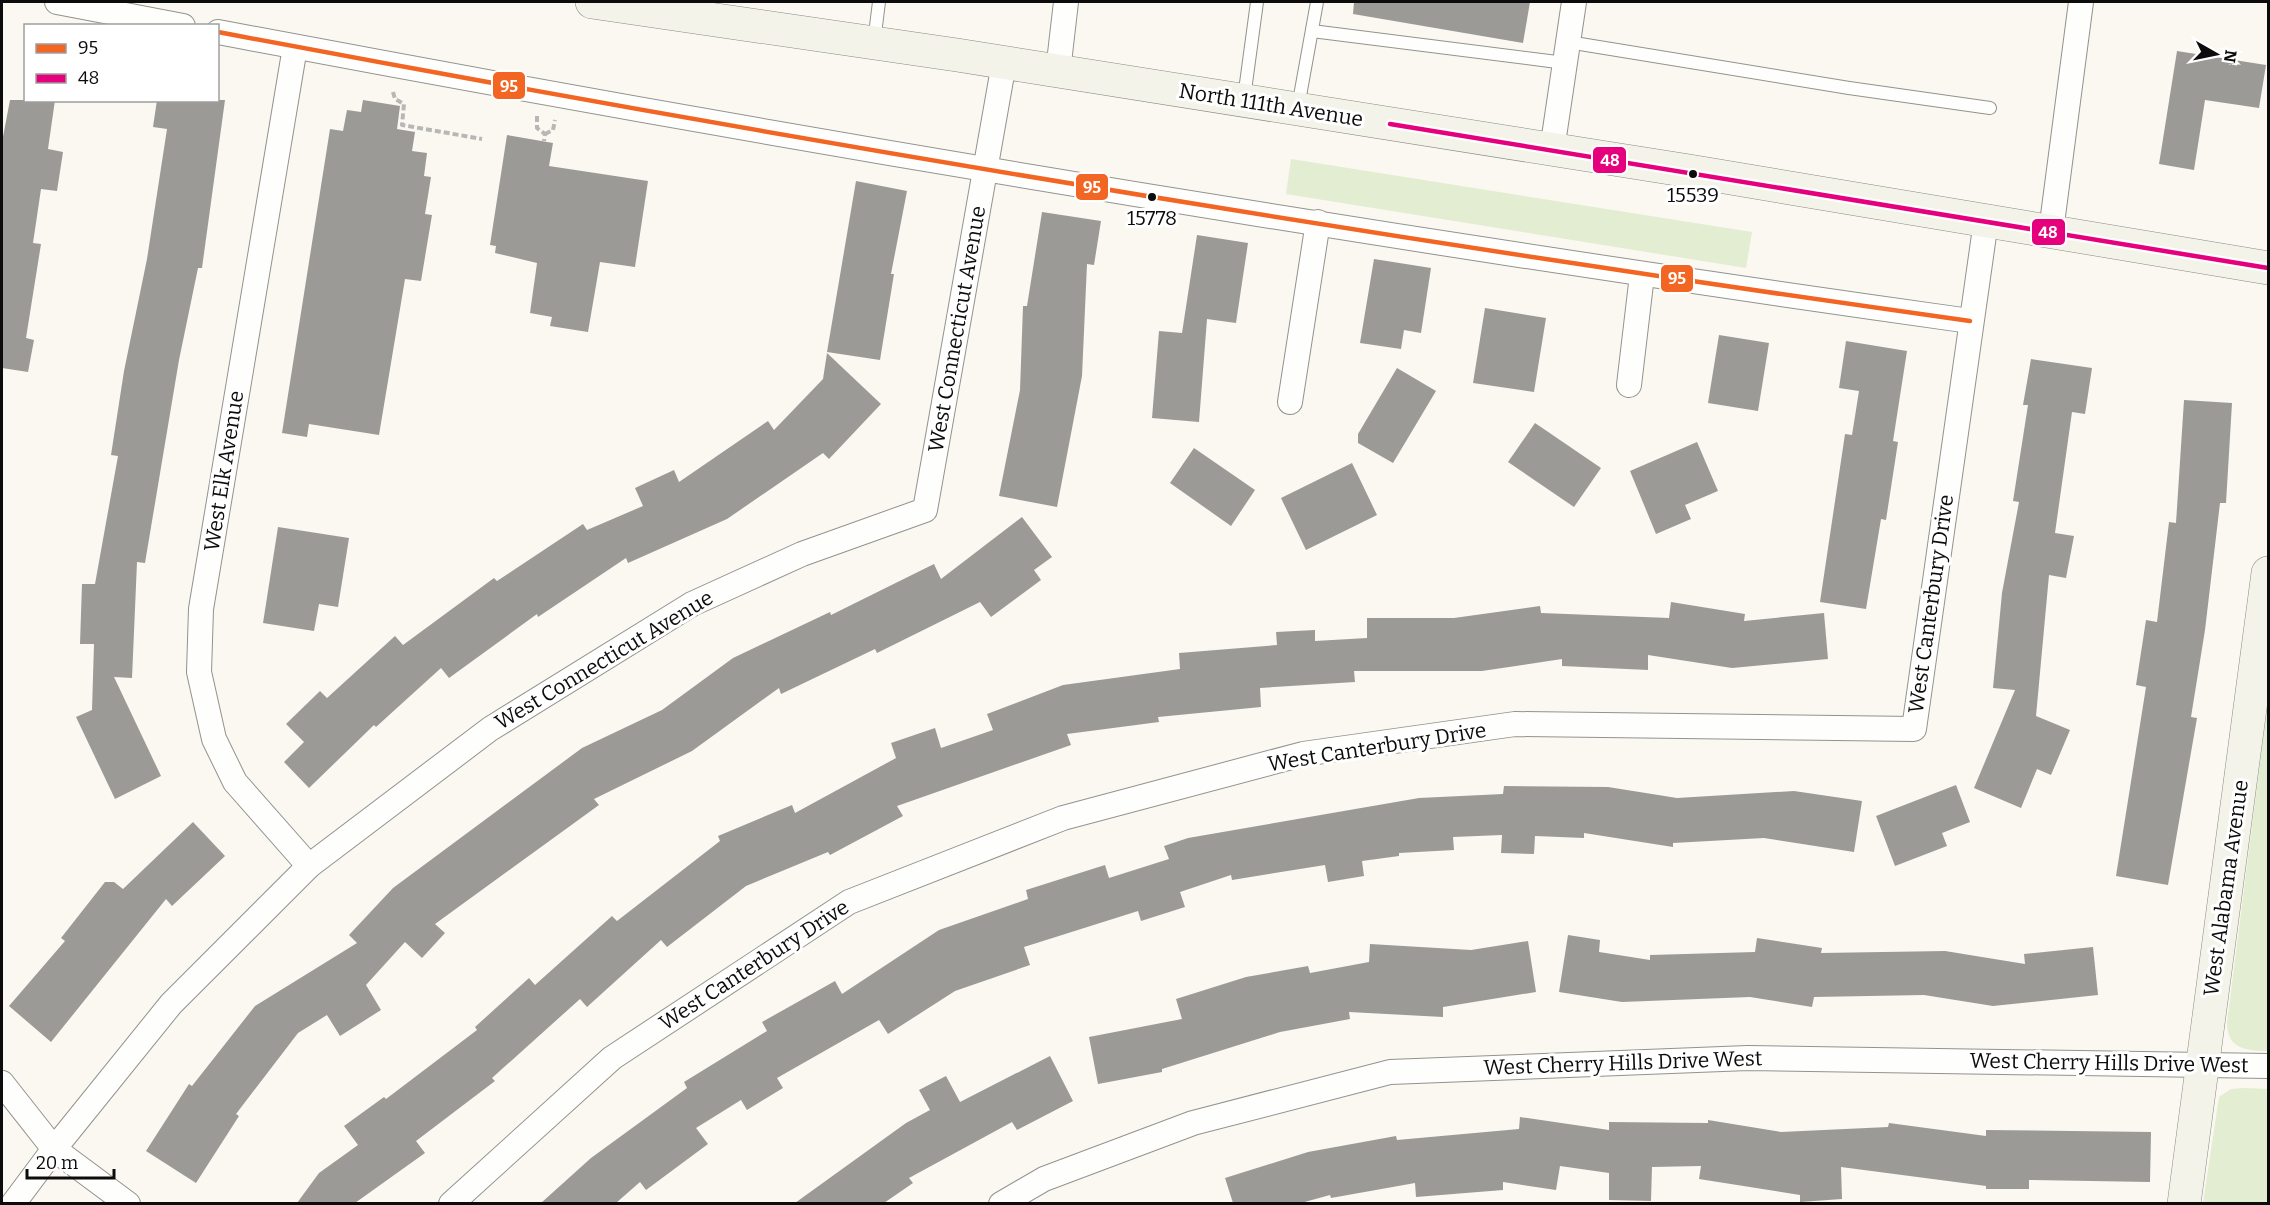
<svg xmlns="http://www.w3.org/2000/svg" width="2270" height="1205" viewBox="0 0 2270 1205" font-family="Bitter,serif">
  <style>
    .green { fill: #e2edd2 }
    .building { fill: #9c9a96 }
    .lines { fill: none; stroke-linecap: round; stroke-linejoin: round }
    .lane-casing { stroke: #93928f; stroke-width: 14 }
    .street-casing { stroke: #93928f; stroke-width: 26 }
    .secondary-casing { stroke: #8a8985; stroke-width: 34 }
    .path { stroke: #b7b7b5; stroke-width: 4; stroke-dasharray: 6 3; stroke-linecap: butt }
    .lane { stroke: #fefefd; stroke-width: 12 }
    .street { stroke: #fefefd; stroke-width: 24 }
    .secondary { stroke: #f4f3e9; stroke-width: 33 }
    .bus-1-casing { stroke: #fff; stroke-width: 9 }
    .bus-2-casing { stroke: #fff; stroke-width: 9 }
    .bus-1 { stroke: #f26522; stroke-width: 4.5 }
    .bus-2 { stroke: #e5007d; stroke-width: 4.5 }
    .bus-dot { fill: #0c0c0c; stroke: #fff; stroke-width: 2 }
    .labels { text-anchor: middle; stroke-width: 6; stroke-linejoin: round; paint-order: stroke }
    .bus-label { font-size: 20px; fill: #0c0c0c; stroke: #fff }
    .street-label { font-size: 21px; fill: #0c0c0c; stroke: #fff }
    .line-badge { stroke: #fff; stroke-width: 2 }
    .badge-label { font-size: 16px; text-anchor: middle; font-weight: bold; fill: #fff }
  </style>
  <rect width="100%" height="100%" fill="#faf8f0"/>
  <g class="green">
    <path d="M1291,159l461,73 -6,36 -460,-74z"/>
    <path d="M2268,701v350c-21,0 -41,-2 -41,-28z"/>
    <path d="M2243,1088l25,1v114h-65l16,-106 12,-8z"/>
  </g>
  <g class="building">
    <path d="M1354,2h176l-7,41 -170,-29z"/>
    <path d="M2177,51l89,14 -7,43 -54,-8 -11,70 -35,-6z"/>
    <path d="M10,100h45l-7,49 15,3 -6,39 -16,-2 -8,54 8,1 -15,94 8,2 -6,32 -26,-4v-226z"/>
    <path d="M157,100h68l-23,168h-4l-19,92 -34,203 -8,-1 -5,116 -18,-1 47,99 -46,23 -39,-82 16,-7 2,-66h-14l2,-60h13l23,-128 -7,-1 13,-84 23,-112 20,-130 -14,-2z"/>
    <path d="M363,100l37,6 -3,23 18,3 -3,19 15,2 -3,23 7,1 -6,37 7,1 -11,66 -16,-2 -26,156 -70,-11 -2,13 -25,-4 48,-304 13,2 4,-21 14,2z"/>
    <path d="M507,135l46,8 -4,23 99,15 -13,86 -35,-5 -12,70 -38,-6 2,-9 -22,-4 7,-50 -42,-10 1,-7 -6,-1z"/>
    <path d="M856,181l51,10 -16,83h3l-14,86 -53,-8z"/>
    <path d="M1042,212l59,9 -7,44 -7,-1 -5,112 -25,131 -58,-11 21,-106 3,-84h4z"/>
    <path d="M1197,235l51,8 -12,80 -29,-4 -8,103 -47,-4 7,-87 23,2z"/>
    <path d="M1374,259l57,9 -10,65 -17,-3 -3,19 -41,-6z"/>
    <path d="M1485,308l61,10 -12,74 -61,-9z"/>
    <path d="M1719,335l50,8 -11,68 -50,-8z"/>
    <path d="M1846,341l61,10 -14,90 5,1 -12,78 -5,-1 -15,90 -46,-7 25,-168 7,1 7,-44 -20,-3z"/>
    <path d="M827,353l54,51 -52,55 -6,-6 -96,66 -99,44 -2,-5 -88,59 -1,-3 -88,64 -8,-10 -65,59 -2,-2 -65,63 -25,-26 20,-20 -18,-18 34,-33 7,7 68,-62 8,9 91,-67 3,3 86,-57 4,6 56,-24 -8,-18 39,-18 5,12 89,-61 6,9 49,-51z"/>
    <path d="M2031,359l61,9 -7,46 -13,-2 -17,121 19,3 -8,42 -17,-3 -13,141 34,14 -19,45 -14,-6 -16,39 -47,-20 41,-98 -22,-2 9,-95 17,-91 -6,-1 15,-96h-5z"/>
    <path d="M1397,368l39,23 -43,72 -35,-20v-9z"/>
    <path d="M2184,400l48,3 -6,100h-6l-15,127 -14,87 6,1 -29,167 -52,-9 30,-189 -10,-2 10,-65 11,2 12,-100 7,1z"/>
    <path d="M1535,423l66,45 -27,39 -66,-45z"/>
    <path d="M1697,442l21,49 -33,14 6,14 -35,15 -26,-63z"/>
    <path d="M1194,448l61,42 -24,36 -61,-43z"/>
    <path d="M1352,463l25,52 -71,35 -25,-52z"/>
    <path d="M1022,517l30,40 -18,13 7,10 -50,37 -11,-15 -103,51 -2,-4 -94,45 -2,-6 -87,63 -98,48 5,6 -164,119 10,9 -23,25 -17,-16 -39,43 15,25 -41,26 -13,-21 -29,18 -62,81 3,2 -43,67 -50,-32 43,-67 3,2 63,-80 102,-63 -8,-8 44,-47 189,-140 80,-38 71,-52 97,-46 1,3 103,-51 7,15z"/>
    <path d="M278,527l71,11 -11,69 -19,-3 -5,27 -51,-8z"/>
    <path d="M1671,602l74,12 -1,7 80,-8 4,46 -96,9 -84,-13v15l-86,-4v-7l-80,12h-128l1,11 -95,6 1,19 -103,10 1,5 -92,12 4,11 -174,61 6,10 -73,39 -2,-3 -82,34 -79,61 -6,-7 -74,67 -7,-8 -88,79 3,3 -79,60 9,12 -70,50h-58l22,-30 39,-28 -14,-19 40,-29 2,2 91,-69 -2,-3 54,-49 6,7 77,-69 5,5 103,-80 -2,-5 74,-31 3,8 101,-55 -5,-15 44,-15 6,20 52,-18 -6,-16 76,-29 117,-16 -1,-16 98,-8 -1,-13 39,-2v11l52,-3v-20h87l86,-12 1,7 128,5z"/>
    <path d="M1956,785l14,37 -28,11 5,13 -52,20 -19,-50z"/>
    <path d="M1504,786l104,1 69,11 117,-7 68,10 -8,51 -90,-14 -91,5v4l-89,-14v5l-49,-2 -1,18 -33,-1 1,-18 -49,2 1,13 -55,3v3l-37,5 2,15 -36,6 -3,-17 -93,15 -1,-5 -51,17 5,15 -44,14 -3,-10 -114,36 6,18 -75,26 -67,43 -9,-14 -102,58 6,10 -36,22 -6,-10 -45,28 12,16 -62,46 -6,-8 -24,21h-75l50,-45 96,-70 -3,-6 83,-51 -5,-9 73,-41 7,13 97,-64 89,-31 -2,-9 79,-25 4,13 60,-19 -5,-13 24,-8 231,-40 84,-4z"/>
    <path d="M193,822l32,34 -53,50 -6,-7 -115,143 -42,-36 56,-65 -4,-3 44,-56h9l9,7z"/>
    <path d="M1568,935l32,5 -1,12 51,8v-5l105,-3 2,-14 65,10 -1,5 124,-2 80,13 -1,-10 69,-7 5,48 -105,11 -69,-11 -110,2 -2,10 -62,-10 -128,5 -63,-10z"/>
    <path d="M1528,941l8,51 -93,15v10l-94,-5 1,7 -70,13 -118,37v3l-64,12 -9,-47 93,-18 -6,-20 70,-22 62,-11 2,7 59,-11 1,-18 101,6z"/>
    <path d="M1050,1056l23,45 -56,29 -5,-8 -103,56 4,5 -29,20h-89l111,-80 24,-13 -11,-20 27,-14 14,26z"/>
    <path d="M1520,1117l89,13v-8l99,1v-3l73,12 107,-5 1,-4 97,13v-6l165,2 -1,50 -121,-2v9h-43v-3l-145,-19 1,32 -42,3v-7l-101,-16 2,-13 -49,1 -1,34 -42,-1v-27l-49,-7 -4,24 -53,-8v8l-87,7 -1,-14 -84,15 -1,-3 -29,8h-68l-8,-25 83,-26 88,-16 1,4 122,-11z"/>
  </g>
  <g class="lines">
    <g class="lane-casing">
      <g id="lane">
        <path d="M1312,31l253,32"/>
        <path d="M874,42l5,-40"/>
        <path d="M1568,42l281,46 141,20"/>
        <path d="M1244,98l13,-96"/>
        <path d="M1298,107l19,-105"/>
      </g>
    </g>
    <g class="street-casing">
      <g id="street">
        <path d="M57,2l126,24"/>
        <path d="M218,32c581,110 1166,207 1752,289"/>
        <path d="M295,47l-94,562 -2,63 15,67 21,43 74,84"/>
        <path d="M1058,71l8,-69"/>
        <path d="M1552,150l22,-148"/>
        <path d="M2051,231l30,-229"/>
        <path d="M1629,385l13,-110"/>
        <path d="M1290,402l28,-180"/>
        <path d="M2,1083l52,66 74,55"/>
        <path d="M13,1204l41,-55 117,-145 138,-138 181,-137 202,-125 110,-50 123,-44 79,-447"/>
        <path d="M451,1204l161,-146 237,-156 214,-84 240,-64 212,-30 399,5 72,-508"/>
        <path d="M1001,1204l43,-25 149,-56 197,-51 358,-14 520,8"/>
      </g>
    </g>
    <g class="secondary-casing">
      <g id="secondary">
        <path d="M592,2l365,53 732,116 579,97"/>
        <path d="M2184,1204l84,-631"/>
      </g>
    </g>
    <g class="path">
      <path d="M393,92l2,7 9,5 -2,21 80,14"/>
      <path d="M537,116v12l8,6 -1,7"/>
      <path d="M545,134l8,-4 2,-10"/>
    </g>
    <use href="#lane" class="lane"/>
    <use href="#street" class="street"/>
    <use href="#secondary" class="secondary"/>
    <g class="bus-1-casing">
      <path id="bus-1" d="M218,32c581,110 1166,207 1752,289"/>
    </g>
    <g class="bus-2-casing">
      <path id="bus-2" d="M1390,124l878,144"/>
    </g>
    <use href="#bus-1" class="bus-1"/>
    <use href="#bus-2" class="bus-2"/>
  </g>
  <g class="bus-dot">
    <circle cx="1693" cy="174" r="5"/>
    <circle cx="1152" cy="197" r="5"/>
  </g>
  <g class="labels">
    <g class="bus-label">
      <text x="1693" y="202">15539</text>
      <text x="1152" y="225">15778</text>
    </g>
    <g class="street-label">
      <text transform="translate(1271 105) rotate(9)" y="7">North 111th Avenue</text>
      <text transform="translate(957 329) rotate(-80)" y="7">West Connecticut Avenue</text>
      <text transform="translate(224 471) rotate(-81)" y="7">West Elk Avenue</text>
      <text transform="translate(1931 604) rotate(-82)" y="7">West Canterbury Drive</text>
      <text transform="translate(604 660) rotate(-31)" y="7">West Connecticut Avenue</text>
      <text transform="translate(1377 747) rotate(-9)" y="7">West Canterbury Drive</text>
      <text transform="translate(2226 888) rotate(-82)" y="7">West Alabama Avenue</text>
      <text transform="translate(754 965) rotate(-33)" y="7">West Canterbury Drive</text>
      <text transform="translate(1623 1063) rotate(-2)" y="7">West Cherry Hills Drive West</text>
      <text transform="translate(2109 1063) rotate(1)" y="7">West Cherry Hills Drive West</text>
    </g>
  </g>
  <g class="line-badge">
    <rect x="492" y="71" width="34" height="29" rx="6" fill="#f26522"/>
    <rect x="1592" y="146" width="35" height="28" rx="6" fill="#e5007d"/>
    <rect x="1075" y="173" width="34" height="28" rx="6" fill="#f26522"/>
    <rect x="2031" y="218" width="35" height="28" rx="6" fill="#e5007d"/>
    <rect x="1660" y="264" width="34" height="29" rx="6" fill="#f26522"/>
  </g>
  <g class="badge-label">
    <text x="509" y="92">95</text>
    <text x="1610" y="166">48</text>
    <text x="1092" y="193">95</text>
    <text x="2048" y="238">48</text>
    <text x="1677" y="284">95</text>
  </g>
  <rect width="2270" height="1205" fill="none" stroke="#0c0c0c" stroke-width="6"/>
  <rect x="24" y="24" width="195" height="78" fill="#ffffff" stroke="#9e9e9e" stroke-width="1.5"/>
  <rect x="36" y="44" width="30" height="9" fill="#f26522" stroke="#9e9e9e" stroke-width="1.5"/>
  <text x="78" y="54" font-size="18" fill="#0c0c0c">95</text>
  <rect x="36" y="74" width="30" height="9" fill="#e5007d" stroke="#9e9e9e" stroke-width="1.5"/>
  <text x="78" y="84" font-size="18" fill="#0c0c0c">48</text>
  <g transform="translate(2216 54) rotate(99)" stroke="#ffffff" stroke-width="4.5" paint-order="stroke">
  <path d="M0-4.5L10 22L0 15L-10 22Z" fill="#0c0c0c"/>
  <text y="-9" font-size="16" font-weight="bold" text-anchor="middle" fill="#0c0c0c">N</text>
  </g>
  <path d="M27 1169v9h87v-9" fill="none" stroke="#0c0c0c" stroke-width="3"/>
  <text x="36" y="1169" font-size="18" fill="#0c0c0c" stroke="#ffffff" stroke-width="4.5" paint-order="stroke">20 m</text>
</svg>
